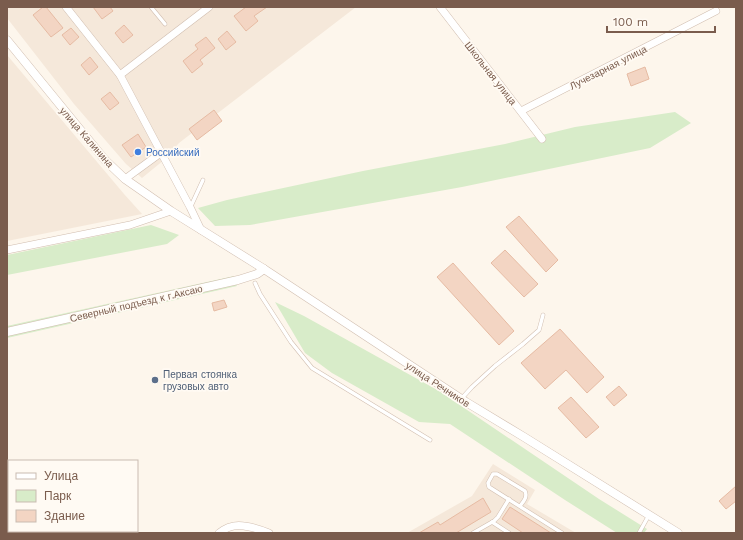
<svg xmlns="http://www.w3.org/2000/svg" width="743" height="540" viewBox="0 0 743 540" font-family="'Work Sans',sans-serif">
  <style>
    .residential { fill: #f5e8da }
    .green { fill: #d8ecc9 }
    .building { fill: #f3d5c3; stroke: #e6bba3 }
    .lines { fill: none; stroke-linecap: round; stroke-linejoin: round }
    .service-casing { stroke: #d1beb0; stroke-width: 4.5 }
    .minor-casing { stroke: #d1beb0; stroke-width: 8 }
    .tertiary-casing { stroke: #d1beb0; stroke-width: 9 }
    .service { stroke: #fff; stroke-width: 3.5 }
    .minor { stroke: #fff; stroke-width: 7 }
    .tertiary { stroke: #fff; stroke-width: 8 }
    .shop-dot { fill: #3f7fe0; stroke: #fffaf3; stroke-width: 1.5 }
    .service-dot { fill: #5c6f8a; stroke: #fffaf3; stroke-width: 1.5 }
    .labels { text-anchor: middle; stroke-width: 3.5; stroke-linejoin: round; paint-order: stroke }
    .street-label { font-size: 10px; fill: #7a5c4d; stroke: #fffaf3 }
    .shop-label { font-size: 10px; fill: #366cbe; stroke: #fffaf3; text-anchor: start }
    .service-label { font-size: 10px; fill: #4e5e75; stroke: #fffaf3; text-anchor: start }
  </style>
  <rect width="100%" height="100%" fill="#fdf6ec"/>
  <g class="residential">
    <path d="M7,7h349l-177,136 -15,17 -22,18 -16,-14 -52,-60 -67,-86z"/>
    <path d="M7,55l117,139 18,20 -135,27z"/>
    <path d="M493,464l42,26 -8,14 49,29h-169l65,-37z"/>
  </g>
  <g class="green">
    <path d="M675,112l16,11 -41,25 -188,39 -212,38 -35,1 -17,-18 29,-8 136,-29 142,-27 70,-17z"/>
    <path d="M151,225l28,10 -12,9 -160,31v-20z"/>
    <path d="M234,276l1,2 -228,51v-3z"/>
    <path d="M236,284l1,2 -230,52v-3z"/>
    <path d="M275,302l29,14 135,75 160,108 48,30 -3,4h-27l-52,-33 -115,-76 -31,-2 -87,-49 -27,-20z"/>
  </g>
  <g class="building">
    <path d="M43,7h3l17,21 -12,9 -18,-22z"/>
    <path d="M93,7h17l3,4 -11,8z"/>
    <path d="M246,7h21l-13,9 4,5 -12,10 -12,-15z"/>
    <path d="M124,25l9,10 -10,8 -8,-10z"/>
    <path d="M71,28l8,9 -9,8 -8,-10z"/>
    <path d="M227,31l9,11 -10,8 -8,-11z"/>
    <path d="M206,37l9,11 -15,12 3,4 -11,9 -9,-12 15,-12 -3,-4z"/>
    <path d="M90,57l8,10 -9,8 -8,-10z"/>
    <path d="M645,67l4,12 -18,7 -4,-12z"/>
    <path d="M110,92l9,11 -9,7 -9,-11z"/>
    <path d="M214,110l8,11 -25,19 -8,-11z"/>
    <path d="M138,134l8,13 -15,10 -9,-12z"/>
    <path d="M519,216l39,44 -12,12 -40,-45z"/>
    <path d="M505,250l33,34 -14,13 -33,-34z"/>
    <path d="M453,263l61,68 -15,14 -62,-68z"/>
    <path d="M224,300l3,7 -13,4 -2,-8z"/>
    <path d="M560,329l44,48 -17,16 -21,-23 -21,19 -24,-26z"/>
    <path d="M619,386l8,9 -13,11 -8,-9z"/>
    <path d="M571,397l28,30 -13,11 -28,-30z"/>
    <path d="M736,486v15l-10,8 -7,-8z"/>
    <path d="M483,498l8,14 -35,21h-37l19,-11 2,3z"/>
    <path d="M510,507l41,26h-28l-21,-14z"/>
  </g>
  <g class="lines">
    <g class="service-casing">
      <g id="service">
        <path d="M151,7l14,17"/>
        <path d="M191,206l12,-26"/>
        <path d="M255,283l5,11 31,48 21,26 118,72"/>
        <path d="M462,398l10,-11 23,-21 28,-22 16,-14 4,-15"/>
        <path d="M520,506c3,-4 8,-9 5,-15l-28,-17h-4l-5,9 1,4 73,46"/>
        <path d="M492,522l17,11"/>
        <path d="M473,533l21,-12 4,-4 11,-18"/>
        <path d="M639,533l10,-18"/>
      </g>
    </g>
    <g class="minor-casing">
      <g id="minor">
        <path d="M66,7l54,68 70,132 11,23"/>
        <path d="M440,7l102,132"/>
        <path d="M120,75l89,-68"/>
        <path d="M521,111l195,-100"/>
        <path d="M125,179l37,-27"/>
        <path d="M7,250l123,-25 41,-14"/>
        <path d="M219,533c3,-2 7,-5 11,-6 10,-4 29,2 39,6"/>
      </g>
    </g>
    <g class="tertiary-casing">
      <g id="tertiary">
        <path d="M7,40l98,120 20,19 46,32 93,58 202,133 58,35 154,96"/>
        <path d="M7,332l231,-52 19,-6 7,-5"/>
      </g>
    </g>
    <use href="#service" class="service"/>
    <use href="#minor" class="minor"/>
    <use href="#tertiary" class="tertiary"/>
  </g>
  <circle class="shop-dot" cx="138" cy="152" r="4"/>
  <circle class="service-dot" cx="155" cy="380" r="4"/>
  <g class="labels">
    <g class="street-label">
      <text transform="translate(608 67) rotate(-27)" y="4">Лучезарная улица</text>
      <text transform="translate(491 73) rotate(52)" y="4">Школьная улица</text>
      <text transform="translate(87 137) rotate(49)" y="4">улица Калинина</text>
      <text transform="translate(136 303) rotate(-13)" y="4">Северный подъезд к г.Аксаю</text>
      <text transform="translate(438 384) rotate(33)" y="4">улица Речников</text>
    </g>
    <g class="shop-label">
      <text x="146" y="156">Российский</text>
    </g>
    <g class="service-label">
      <text x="163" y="378">Первая стоянка<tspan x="163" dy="12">грузовых авто</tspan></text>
    </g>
  </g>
  <rect width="743" height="540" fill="none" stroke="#7a5c4d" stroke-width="16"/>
  <rect x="8" y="460" width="130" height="72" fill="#fffaf3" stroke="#cabbb1"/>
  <rect x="16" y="473" width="20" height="6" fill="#ffffff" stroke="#cabbb1"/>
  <text x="44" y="480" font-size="12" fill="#7a5c4d">Улица</text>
  <rect x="16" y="490" width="20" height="12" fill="#d8ecc9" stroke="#cabbb1"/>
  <text x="44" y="500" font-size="12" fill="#7a5c4d">Парк</text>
  <rect x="16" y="510" width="20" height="12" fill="#f3d5c3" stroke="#cabbb1"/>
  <text x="44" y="520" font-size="12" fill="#7a5c4d">Здание</text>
  <path d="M607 26v6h108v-6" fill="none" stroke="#7a5c4d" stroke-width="2"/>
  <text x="613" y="26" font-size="12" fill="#7a5c4d" stroke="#fffaf3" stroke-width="3" paint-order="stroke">100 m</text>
</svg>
